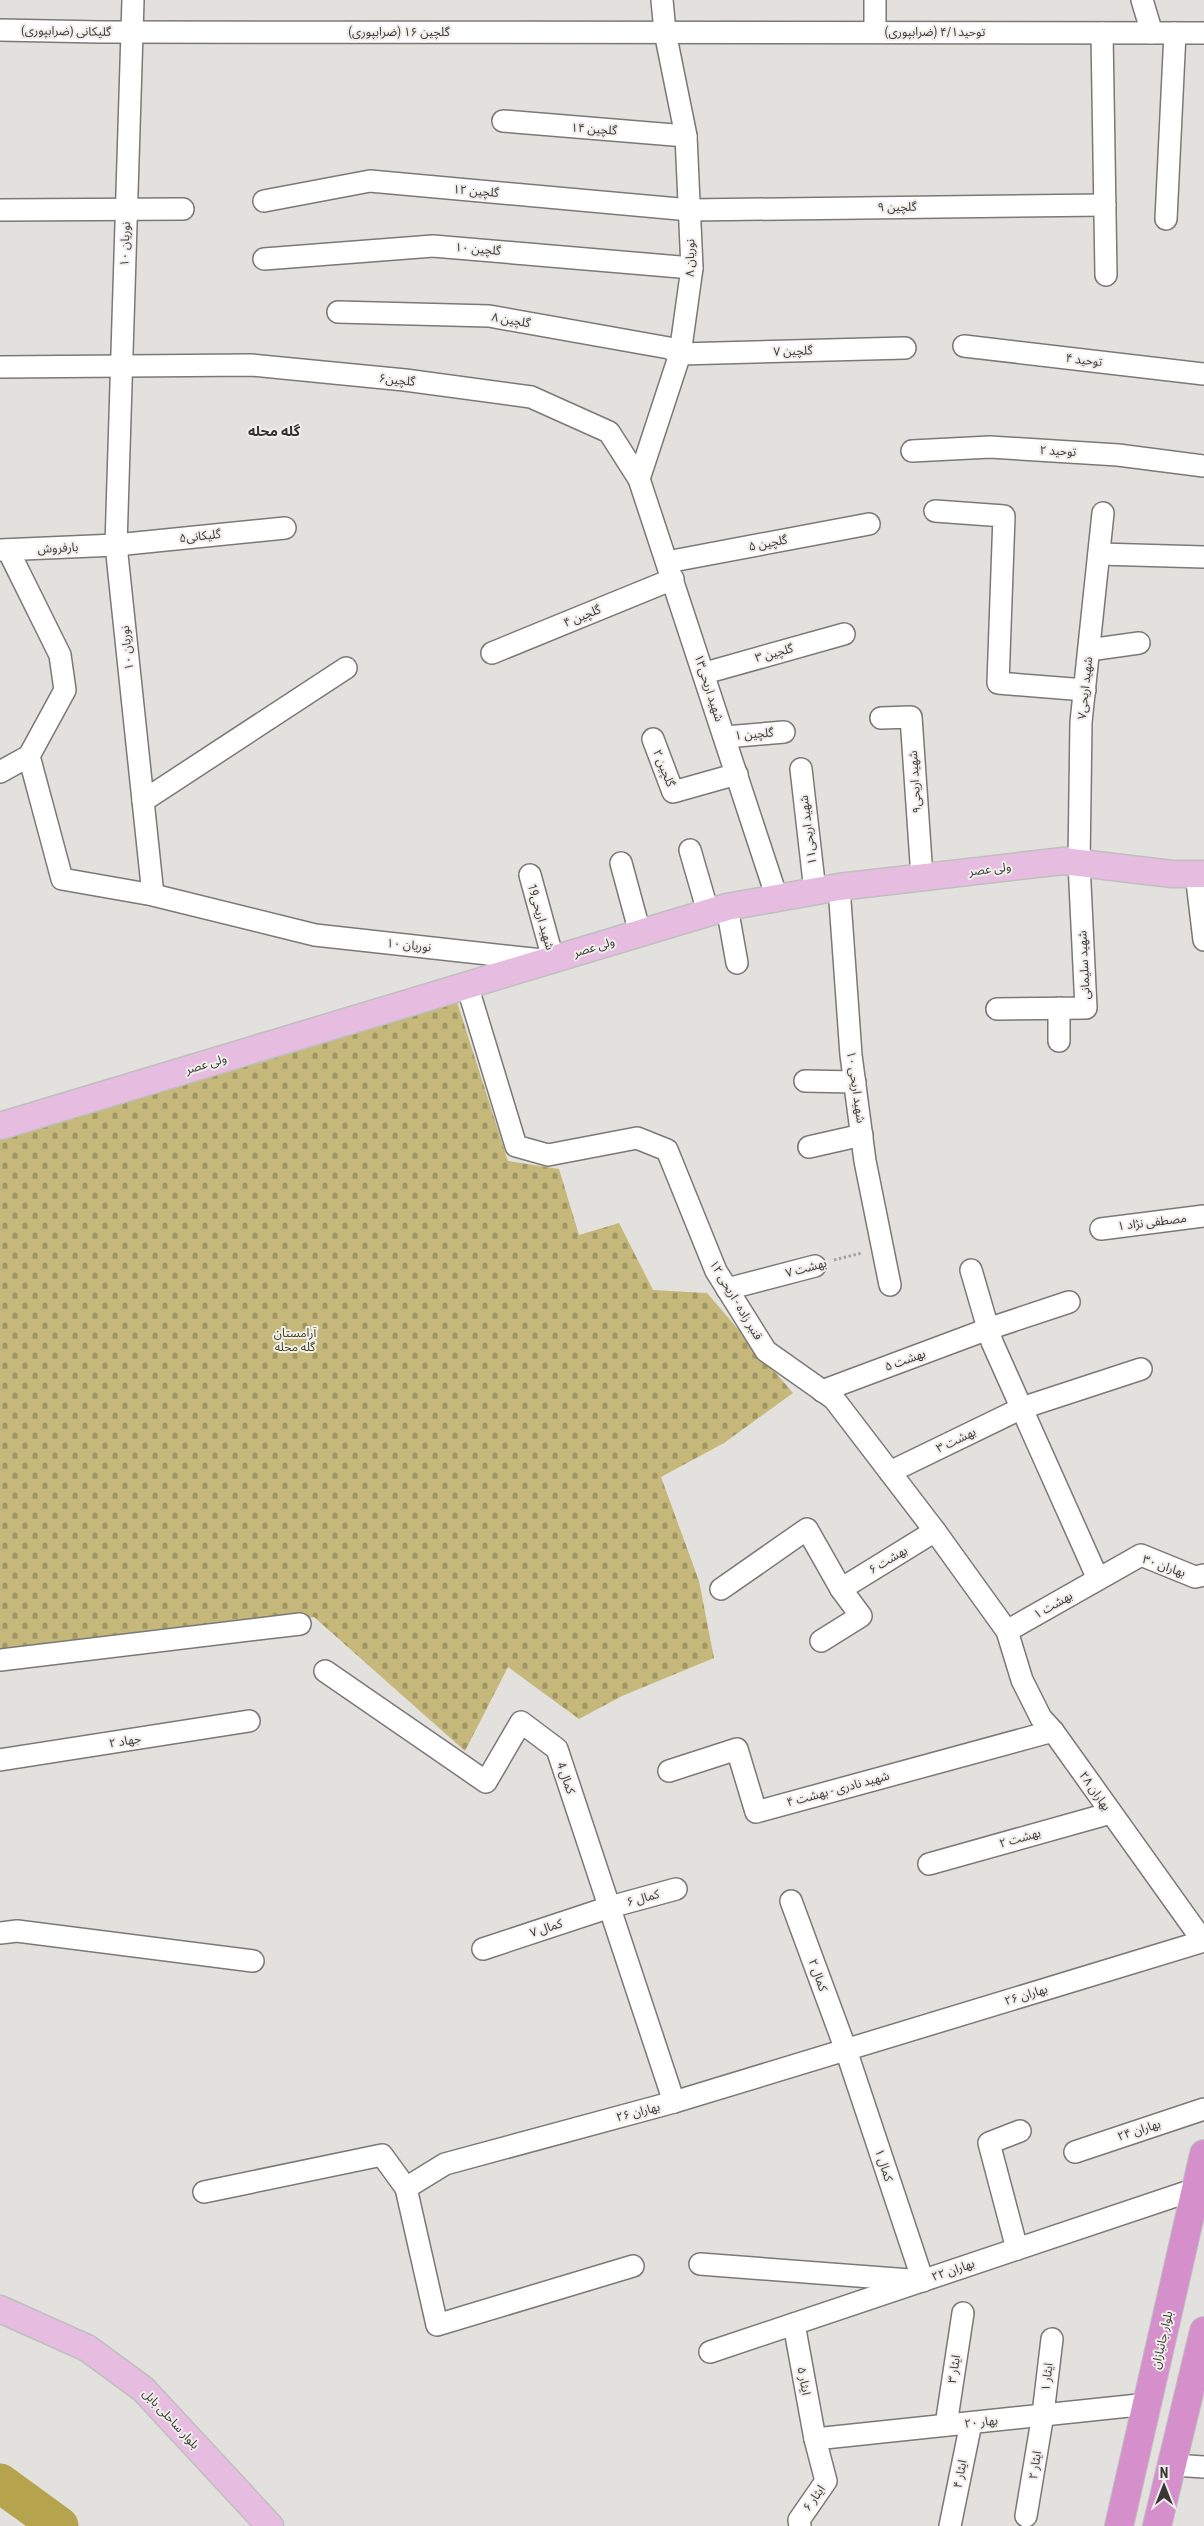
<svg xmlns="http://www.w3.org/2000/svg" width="1204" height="2526" viewBox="0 0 1204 2526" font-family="'Roboto Condensed','Noto Sans Arabic',sans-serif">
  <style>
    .cemetery { fill: url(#cemetery-stones) }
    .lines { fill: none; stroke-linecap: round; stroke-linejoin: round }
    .river { stroke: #b5a34e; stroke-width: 39 }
    .minor-casing { stroke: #7a7976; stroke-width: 24 }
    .major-casing { stroke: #c0bfbf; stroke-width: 29 }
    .highway-casing { stroke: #c0bfbf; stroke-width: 30 }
    .path { stroke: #a4a3a0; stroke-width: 3; stroke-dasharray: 2.5 2.5; stroke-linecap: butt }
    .minor { stroke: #fff; stroke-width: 21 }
    .major { stroke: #e6bce0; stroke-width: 26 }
    .highway { stroke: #d590cc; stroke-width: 28 }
    .labels { text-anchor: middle; stroke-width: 4; stroke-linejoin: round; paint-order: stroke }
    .street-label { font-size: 12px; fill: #393837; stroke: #efeeea }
    .park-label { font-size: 12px; fill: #453d18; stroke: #efeeea }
    .neighbourhood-label { font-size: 14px; font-weight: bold; fill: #32322f; stroke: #efeeea }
  </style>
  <defs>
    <pattern id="cemetery-stones" width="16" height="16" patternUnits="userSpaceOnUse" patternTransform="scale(1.25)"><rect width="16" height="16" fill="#c5b87a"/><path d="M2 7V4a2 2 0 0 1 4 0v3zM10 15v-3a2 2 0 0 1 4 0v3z" fill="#a19765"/></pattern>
  </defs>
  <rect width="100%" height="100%" fill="#e2e1dd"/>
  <path class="cemetery" d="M457,1002l51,159 51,8 20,66 40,-12 34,67 54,3 86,100 -69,50 -63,34 38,104 15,77 -92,38 -43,23 -71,-52 -43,84 -151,-134 -314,45v-523z"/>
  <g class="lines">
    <path class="river" d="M0,2483l59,43"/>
    <g class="minor-casing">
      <g id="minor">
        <path d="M133,0l-17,545 37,350"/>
        <path d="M875,0v32"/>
        <path d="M1142,0l10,33"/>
        <path d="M0,30l100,2 1104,1"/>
        <path d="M1102,33l4,242"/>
        <path d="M503,121l183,15"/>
        <path d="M264,201l106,-20 320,29 415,-5"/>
        <path d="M0,210l183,-1"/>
        <path d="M1166,219l9,-186"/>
        <path d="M264,259l169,-13 259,22"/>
        <path d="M338,312l151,4 180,32 11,6 225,-6"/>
        <path d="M964,346l240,28"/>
        <path d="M0,367l251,-2 154,15 126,17 78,35 30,47 138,419"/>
        <path d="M912,451l78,-4 128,8 86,11"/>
        <path d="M639,479l41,-125 12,-86 -6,-132 -21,-104 -3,-32"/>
        <path d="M935,511l69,5 -6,167 87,7"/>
        <path d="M0,550l116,-5 169,-17"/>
        <path d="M1099,554l105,3"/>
        <path d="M667,562l202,-38"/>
        <path d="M1089,650l50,-7"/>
        <path d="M492,653l181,-74"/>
        <path d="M705,673l139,-39"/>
        <path d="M881,718l30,-1 11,160"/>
        <path d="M725,737l59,-5"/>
        <path d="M653,739l20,53 64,-18"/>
        <path d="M29,756l33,123 91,16 162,40 227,25"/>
        <path d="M801,769l14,122"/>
        <path d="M0,772l29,-16 36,-66 -5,-35 -52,-105"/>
        <path d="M143,801l203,-133"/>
        <path d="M690,850l18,62"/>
        <path d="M621,863l19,70"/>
        <path d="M1196,874l8,66"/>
        <path d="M530,875l23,84"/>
        <path d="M839,887l12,168 14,106 25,124"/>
        <path d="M727,907l10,56"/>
        <path d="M467,985l49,161 32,9 89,-17 30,12 49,121 50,80 68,48 101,132 72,100 15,49 19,38 12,13 150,210"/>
        <path d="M1059,1008v33"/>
        <path d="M997,1009l89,-1 -7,-145 2,-141 22,-209"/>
        <path d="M805,1081l50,1"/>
        <path d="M809,1147l53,-12"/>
        <path d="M1101,1229l103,-13"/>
        <path d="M971,1270l21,72 106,237"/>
        <path d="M727,1289l88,-23"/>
        <path d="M822,1391l166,-62 81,-27"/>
        <path d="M890,1472l132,-64 119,-39"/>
        <path d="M721,1589l86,-60 34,60 20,27 -40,25"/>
        <path d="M841,1589l94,-58"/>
        <path d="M1007,1631l134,-76 54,22 9,-2"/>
        <path d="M0,1660l300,-36"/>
        <path d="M325,1671l161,111 35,-60 36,27 117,353"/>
        <path d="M0,1760l249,-39"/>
        <path d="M669,1771l68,-22 19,63 297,-81"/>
        <path d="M929,1864l182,-51"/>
        <path d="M0,1933l17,-2 236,30"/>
        <path d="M483,1949l127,-42 66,-18"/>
        <path d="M1075,2152l129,-43"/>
        <path d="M204,2192l178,-37 24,33"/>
        <path d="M1017,2249l-28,-106 31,-12"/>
        <path d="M700,2264l223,17 -77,-231 -55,-149"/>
        <path d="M633,2266l-196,59 -31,-137 39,-24 229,-62 530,-161"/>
        <path d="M794,2324l21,115 11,42 -27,39 1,6"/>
        <path d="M710,2352l486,-163"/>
        <path d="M946,2425l17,-112"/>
        <path d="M815,2439l333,-35"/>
        <path d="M1173,2465l31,2"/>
        <path d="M1026,2516l17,-102 9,-75"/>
        <path d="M950,2526l21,-103"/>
      </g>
    </g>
    <g class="major-casing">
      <g id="major">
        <path d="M0,1126l727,-219 112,-20 224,-26 109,13h32"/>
        <path d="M0,2309l87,39 56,41 127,137"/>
      </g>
    </g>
    <g class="highway-casing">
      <g id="highway">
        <path d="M1119,2526l85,-372"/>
        <path d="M1157,2526l47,-195"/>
      </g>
    </g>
    <path class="path" d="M834,1260l28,-7"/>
    <use href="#minor" class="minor"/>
    <use href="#major" class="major"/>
    <use href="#highway" class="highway"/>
  </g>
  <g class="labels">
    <g class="street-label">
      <text transform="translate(66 31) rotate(1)" y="4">گلیکانی (ضرابپوری)</text>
      <text x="399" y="36">گلچین ۱۶ (ضرابپوری)</text>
      <text x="935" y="36">توحید۴/۱ (ضرابپوری)</text>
      <text transform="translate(594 129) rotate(4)" y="4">گلچین ۱۴</text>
      <text transform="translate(476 191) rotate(5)" y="4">گلچین ۱۲</text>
      <text transform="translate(897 207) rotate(-1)" y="4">گلچین ۹</text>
      <text transform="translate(125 244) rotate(-88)" y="4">نوریان ۱۰</text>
      <text transform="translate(478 249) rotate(5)" y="4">گلچین ۱۰</text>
      <text transform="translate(690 258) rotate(-89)" y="4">نوریان ۸</text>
      <text transform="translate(511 320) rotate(10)" y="4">گلچین ۸</text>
      <text transform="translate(793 351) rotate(-2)" y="4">گلچین ۷</text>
      <text transform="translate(1084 360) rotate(7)" y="4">توحید ۴</text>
      <text transform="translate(397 380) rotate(6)" y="4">گلچین۶</text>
      <text transform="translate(1058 451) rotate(3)" y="4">توحید ۲</text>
      <text transform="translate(200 536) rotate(-6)" y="4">گلیکانی۵</text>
      <text transform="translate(768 543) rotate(-11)" y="4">گلچین ۵</text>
      <text transform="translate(58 548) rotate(-3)" y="4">بارفروش</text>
      <text transform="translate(582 616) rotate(-22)" y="4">گلچین ۴</text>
      <text transform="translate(127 648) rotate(-96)" y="4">نوریان ۱۰</text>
      <text transform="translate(774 653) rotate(-15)" y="4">گلچین ۳</text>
      <text transform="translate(709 688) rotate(72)" y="4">شهید اریحی۱۳</text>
      <text transform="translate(1085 688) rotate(-84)" y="4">شهید اریحی۷</text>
      <text transform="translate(754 734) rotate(-5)" y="4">گلچین ۱</text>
      <text transform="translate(664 768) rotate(68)" y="4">گلچین ۲</text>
      <text transform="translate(915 782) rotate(-94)" y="4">شهید اریحی۹</text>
      <text transform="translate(808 830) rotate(-97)" y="4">شهید اریحی۱۱</text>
      <text transform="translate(990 869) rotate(-7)" y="4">ولی عصر</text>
      <text transform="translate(541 917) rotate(74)" y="4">شهید اریحی19</text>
      <text transform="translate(409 945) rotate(6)" y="4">نوریان ۱۰</text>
      <text transform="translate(594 947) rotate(-17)" y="4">ولی عصر</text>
      <text transform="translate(1084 965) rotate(-93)" y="4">شهید سلیمانی</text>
      <text transform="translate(206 1064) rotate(-17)" y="4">ولی عصر</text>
      <text transform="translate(856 1087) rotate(82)" y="4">شهید اریحی ۱۰</text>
      <text transform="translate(1152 1222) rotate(-7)" y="4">مصطفی نژاد ۱</text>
      <text transform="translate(806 1268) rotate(-15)" y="4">بهشت ۷</text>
      <text transform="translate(736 1300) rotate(59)" y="4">قنبر زاده - اریحی ۱۲</text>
      <text transform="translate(905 1360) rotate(-20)" y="4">بهشت ۵</text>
      <text transform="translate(956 1440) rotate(-26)" y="4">بهشت ۳</text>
      <text transform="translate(888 1560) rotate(-31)" y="4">بهشت ۶</text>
      <text transform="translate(1164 1566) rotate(19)" y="4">بهاران ۳۰</text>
      <text transform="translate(1053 1605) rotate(-30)" y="4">بهشت ۱</text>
      <text transform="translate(125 1741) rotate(-9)" y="4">جهاد ۲</text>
      <text transform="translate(566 1778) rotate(71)" y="4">کمال 4</text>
      <text transform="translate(838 1789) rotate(-15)" y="4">شهید نادری - بهشت ۴</text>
      <text transform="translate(1095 1791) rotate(55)" y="4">بهاران ۲۸</text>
      <text transform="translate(1020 1838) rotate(-16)" y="4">بهشت ۲</text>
      <text transform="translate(643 1898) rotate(-15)" y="4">کمال ۶</text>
      <text transform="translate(546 1928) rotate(-18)" y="4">کمال ۷</text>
      <text transform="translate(818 1975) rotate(70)" y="4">کمال ۲</text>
      <text transform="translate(1026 1995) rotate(-17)" y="4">بهاران ۲۶</text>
      <text transform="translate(638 2112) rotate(-15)" y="4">بهاران ۲۶</text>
      <text transform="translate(1139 2130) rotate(-18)" y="4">بهاران ۲۴</text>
      <text transform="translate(884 2165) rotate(72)" y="4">کمال ۱</text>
      <text transform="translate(953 2270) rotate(-19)" y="4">بهاران ۲۲</text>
      <text transform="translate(1162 2340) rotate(-77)" y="4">بلوار جانبازان</text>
      <text transform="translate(954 2369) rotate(-81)" y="4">ایثار ۳</text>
      <text transform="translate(1047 2377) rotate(-83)" y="4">ایثار ۱</text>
      <text transform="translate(804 2381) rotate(80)" y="4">ایثار ۵</text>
      <text transform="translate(171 2419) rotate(47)" y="4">بلوار ساحلی بابل</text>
      <text transform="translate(981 2422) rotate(-6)" y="4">بهار ۲۰</text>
      <text transform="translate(1035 2465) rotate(-81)" y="4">ایثار ۲</text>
      <text transform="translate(960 2474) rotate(-79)" y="4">ایثار ۴</text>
      <text transform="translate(814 2498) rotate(-55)" y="4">ایثار ۶</text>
    </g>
    <g class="park-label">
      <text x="295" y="1337">آرامستان<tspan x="295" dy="14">گله محله</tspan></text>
    </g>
    <g class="neighbourhood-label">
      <text x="274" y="436">گله محله</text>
    </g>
  </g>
  <g transform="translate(1164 2486)" stroke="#efeeea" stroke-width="4" paint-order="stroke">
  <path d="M0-4L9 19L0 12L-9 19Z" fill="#393837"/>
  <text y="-8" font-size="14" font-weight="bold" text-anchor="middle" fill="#393837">N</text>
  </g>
</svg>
